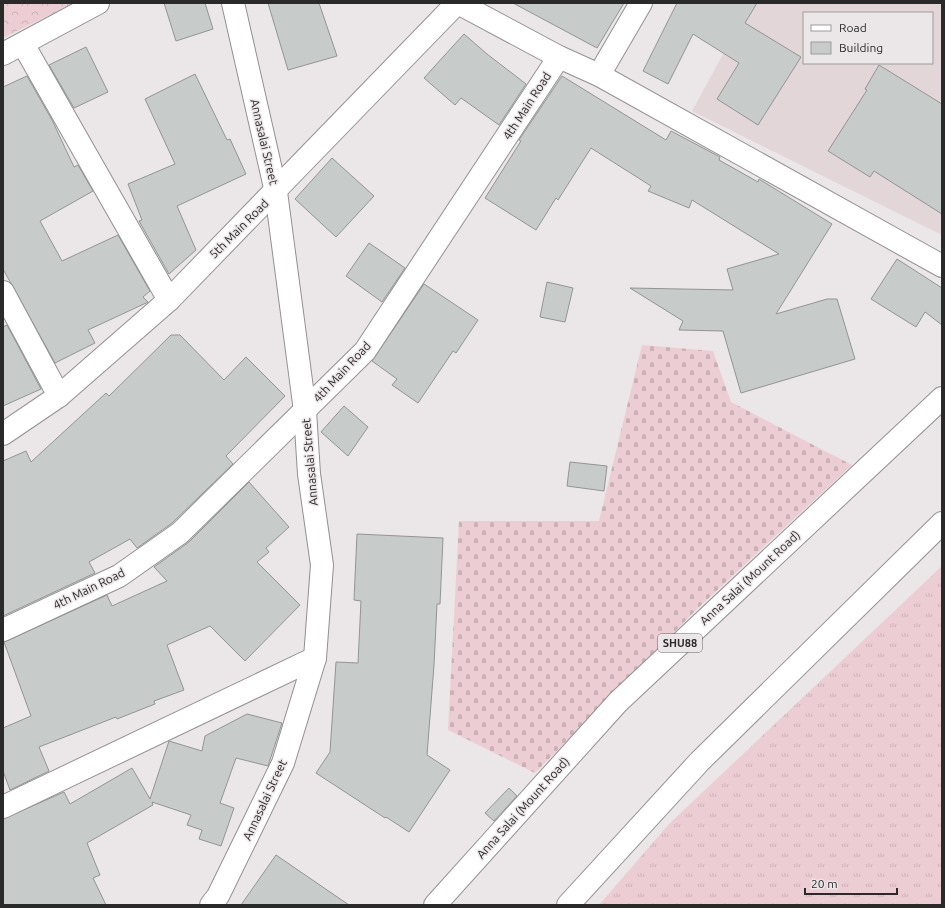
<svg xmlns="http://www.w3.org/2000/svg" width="945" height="908" viewBox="0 0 945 908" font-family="Ubuntu,sans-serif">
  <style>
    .built { fill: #e3d6d8; fill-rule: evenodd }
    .grass { fill: url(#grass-tufts) }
    .cemetery { fill: url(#cemetery-stones) }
    .park { fill: url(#park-crowns) }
    .building { fill: #c7cbc9; stroke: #929594 }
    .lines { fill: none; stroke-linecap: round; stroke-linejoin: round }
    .minor-casing { stroke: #949091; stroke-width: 24 }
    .tertiary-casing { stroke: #949091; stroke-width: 24 }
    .primary-casing { stroke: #949091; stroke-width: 24 }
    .minor { stroke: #fff; stroke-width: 22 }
    .tertiary { stroke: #fff; stroke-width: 22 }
    .primary { stroke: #fff; stroke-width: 22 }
    .labels { text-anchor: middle; stroke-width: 3; stroke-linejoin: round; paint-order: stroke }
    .shield { fill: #ebe6e7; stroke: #656263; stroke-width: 1 }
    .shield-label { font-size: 11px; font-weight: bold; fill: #2b2a2a }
    .street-label { font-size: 12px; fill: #2b2a2a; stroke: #ebe6e7 }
  </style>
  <defs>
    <pattern id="grass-tufts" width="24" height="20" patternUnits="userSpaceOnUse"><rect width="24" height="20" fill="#edcdd4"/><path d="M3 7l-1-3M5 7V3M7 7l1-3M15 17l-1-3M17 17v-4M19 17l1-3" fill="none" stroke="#cbb0b6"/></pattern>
    <pattern id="cemetery-stones" width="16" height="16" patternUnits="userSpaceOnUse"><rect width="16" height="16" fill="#edcdd4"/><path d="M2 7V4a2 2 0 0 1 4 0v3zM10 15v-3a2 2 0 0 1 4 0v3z" fill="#cbb0b6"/></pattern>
    <pattern id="park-crowns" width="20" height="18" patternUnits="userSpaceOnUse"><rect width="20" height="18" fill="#edcdd4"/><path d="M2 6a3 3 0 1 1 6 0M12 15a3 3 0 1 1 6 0" fill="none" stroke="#cbb0b6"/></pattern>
  </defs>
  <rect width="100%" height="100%" fill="#ebe6e7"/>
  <path class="built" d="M751,3h191v232l-250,-124zM804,13h128v50h-128z"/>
  <path class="grass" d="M942,566v339h-343l70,-81z"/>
  <path class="cemetery" d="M642,345l71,6 18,51 121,63 -155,144 -162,164 -87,-43 11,-209h140z"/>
  <path class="park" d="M3,3h71l-71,35z"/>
  <g class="building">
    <path d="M164,3h41l8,26 -37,12z"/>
    <path d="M268,3h51l18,53 -49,14z"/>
    <path d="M513,3h111l-27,45z"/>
    <path d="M677,3h80l-12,20 56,34 -43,68 -41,-26 22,-36 -46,-29 -25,50 -25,-13z"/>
    <path d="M464,34l23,20 39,30 -27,41 -38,-27 -6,7 -31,-27z"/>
    <path d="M86,47l22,45 -34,16 -25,-43z"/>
    <path d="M879,65l63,39v110l-68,-43 -4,6 -42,-26 39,-61 -2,-1z"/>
    <path d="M195,74l32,66 3,-1 16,35 -69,32 19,44 -27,24 -30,-53 3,-1 -14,-36 47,-20 -30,-65z"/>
    <path d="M27,76l25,44 22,47 4,-2 15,26 -53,30 22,40 56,-26 32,56 -7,6 5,5 -2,1 -58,27 7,13 -40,20 -52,-94v-182z"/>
    <path d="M562,76l104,64 5,-9 49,26 -1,3 39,22 1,-3 73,45 -56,90 51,-15h10l18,60 -114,34 -18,-62 -44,-1 4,-9 -53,-33 103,2 -6,-21 52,-15 -87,-54 -3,8 -41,-17 3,-5 -60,-38 -33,52 -2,-2 -20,32 -51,-32 36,-57 -2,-1z"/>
    <path d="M332,158l42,38 -38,41 -41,-38z"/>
    <path d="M369,243l36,25 -23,34 -36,-26z"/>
    <path d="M897,259l45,29v37l-17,-13 -9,15 -45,-28z"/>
    <path d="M547,282l26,6 -8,34 -25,-5z"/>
    <path d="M424,284l54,36 -22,33 -3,-2 -35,52 -26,-18 5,-6 -25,-18z"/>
    <path d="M7,325l34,64 -38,17v-79z"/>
    <path d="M171,335h9l44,45 22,-23 39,39 -59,60 7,8 -61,59 -35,25 -7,-9 -41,23 6,11 -92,43v-155l23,-10 5,11 75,-69 3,3z"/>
    <path d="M344,406l24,21 -20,29 -27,-24z"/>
    <path d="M570,462l37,4 -3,25 -37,-5z"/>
    <path d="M249,482l40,45 -23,21 3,4 -12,10 43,43 -55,56 -35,-35 -43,19 17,45 -30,11 1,3 -38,15 -1,-2 -77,30 10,24 -39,19 -7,-19v-43l28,-12 -27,-74 103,-47 5,11 55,-25 -13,-14 35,-25z"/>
    <path d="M357,534l86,4 -3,66h-3l-3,61 -7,90 23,15 -41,62 -23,-15 -1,1 -69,-45 14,-21 6,-90 22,1 3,-62 -7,-1z"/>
    <path d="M247,714l35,9 -14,43 -32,-8 -16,45 14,5 -13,38 -22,-7 3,-9 -15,-5 4,-10 -39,-13 1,3 -66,38 13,32 -7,3 13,27h-103v-86l61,-27 6,12 62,-36 18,31 19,-58 33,10 3,-15z"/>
    <path d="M509,788l8,8 -23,25 -9,-8z"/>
    <path d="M276,855l73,50h-108z"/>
  </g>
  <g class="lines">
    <g class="minor-casing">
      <g id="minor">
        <path d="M23,44l146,256"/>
        <path d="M3,54l95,-51"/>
        <path d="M3,292l56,104"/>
        <path d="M3,630l116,-54 61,-43 185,-182 194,-294"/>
        <path d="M3,807l312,-149"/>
      </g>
    </g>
    <g class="tertiary-casing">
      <g id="tertiary">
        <path d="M458,3l101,54 40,18 343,191"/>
        <path d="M599,75l42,-72"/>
        <path d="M3,434l56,-38 110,-96 288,-297"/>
        <path d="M211,905l7,-9 65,-133 32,-105 7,-93 -13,-91 -4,-63 -29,-219 -43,-189"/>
      </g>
    </g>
    <g class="primary-casing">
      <g id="primary">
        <path d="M435,905l183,-203 324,-304"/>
        <path d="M568,905l132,-144 242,-238"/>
      </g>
    </g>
    <use href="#minor" class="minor"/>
    <use href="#tertiary" class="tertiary"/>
    <use href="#primary" class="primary"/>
  </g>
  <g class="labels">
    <rect class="shield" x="658" y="634" width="44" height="18" rx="3"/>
    <g class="shield-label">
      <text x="680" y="647">SHU88</text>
    </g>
    <g class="street-label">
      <text transform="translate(527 106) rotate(-57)" y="4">4th Main Road</text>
      <text transform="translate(264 142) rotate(77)" y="4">Annasalai Street</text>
      <text transform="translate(239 229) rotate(-45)" y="4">5th Main Road</text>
      <text transform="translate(342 372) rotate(-47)" y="4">4th Main Road</text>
      <text transform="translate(310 462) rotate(-95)" y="4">Annasalai Street</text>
      <text transform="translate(750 578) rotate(-43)" y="4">Anna Salai (Mount Road)</text>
      <text transform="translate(89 589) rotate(-26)" y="4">4th Main Road</text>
      <text transform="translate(265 800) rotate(-65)" y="4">Annasalai Street</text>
      <text transform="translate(523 808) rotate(-48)" y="4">Anna Salai (Mount Road)</text>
    </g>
  </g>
  <rect width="945" height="908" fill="none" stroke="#2b2a2a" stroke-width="8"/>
  <rect x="803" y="12" width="130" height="52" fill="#ebe6e7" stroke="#9e9b9b"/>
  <rect x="811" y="25" width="20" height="6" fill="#ffffff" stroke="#9e9b9b"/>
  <text x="839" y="32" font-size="12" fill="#2b2a2a">Road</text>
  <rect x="811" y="42" width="20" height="12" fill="#c7cbc9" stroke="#9e9b9b"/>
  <text x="839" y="52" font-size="12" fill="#2b2a2a">Building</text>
  <path d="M805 888v6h92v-6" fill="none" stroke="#2b2a2a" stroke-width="2"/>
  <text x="811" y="888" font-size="12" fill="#2b2a2a" stroke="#ebe6e7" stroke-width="3" paint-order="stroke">20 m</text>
</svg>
